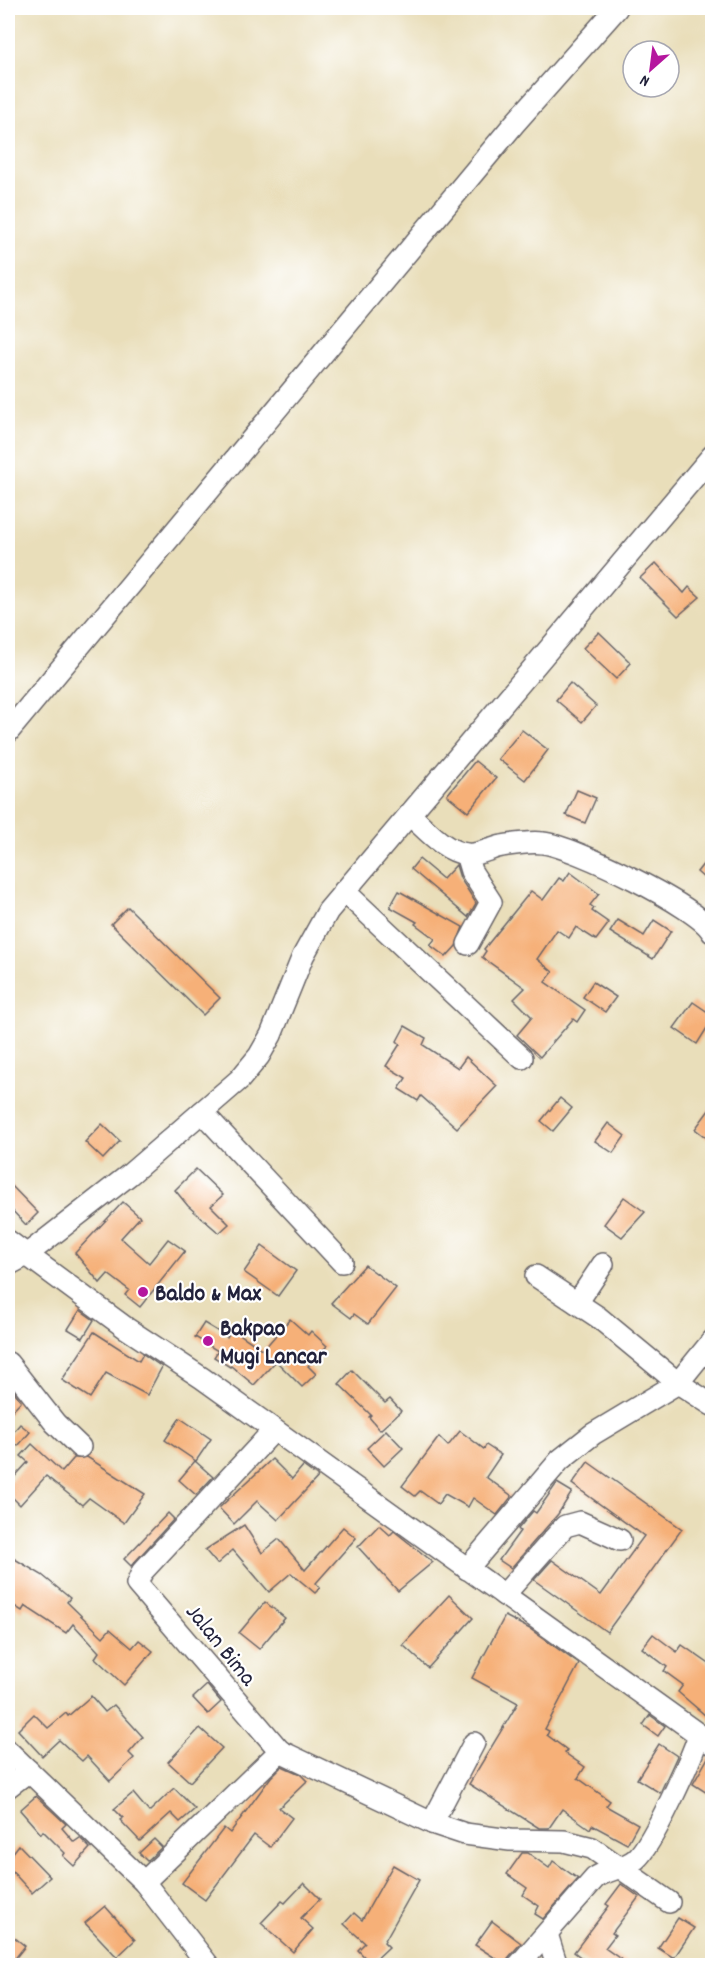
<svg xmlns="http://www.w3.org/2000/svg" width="720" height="1973" viewBox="0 0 720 1973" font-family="Dekko,sans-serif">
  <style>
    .building { fill: #f6b078 }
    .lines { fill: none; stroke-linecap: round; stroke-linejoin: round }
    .minor-casing { stroke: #686467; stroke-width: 24 }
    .minor { stroke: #fff; stroke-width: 21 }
    .poi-dot { fill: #b5179e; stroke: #fff; stroke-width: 2 }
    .labels { text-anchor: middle; stroke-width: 4.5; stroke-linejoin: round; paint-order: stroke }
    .poi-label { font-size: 24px; font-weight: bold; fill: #22223b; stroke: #fff; text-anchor: start }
    .street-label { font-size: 24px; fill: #22223b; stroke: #fff }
  </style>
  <rect width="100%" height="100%" fill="#fff"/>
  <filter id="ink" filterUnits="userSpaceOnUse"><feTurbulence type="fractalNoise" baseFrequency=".0167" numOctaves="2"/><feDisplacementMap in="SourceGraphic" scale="12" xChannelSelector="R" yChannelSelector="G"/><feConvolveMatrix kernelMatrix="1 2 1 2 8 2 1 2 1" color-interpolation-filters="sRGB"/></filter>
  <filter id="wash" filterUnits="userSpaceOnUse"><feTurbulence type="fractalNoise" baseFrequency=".008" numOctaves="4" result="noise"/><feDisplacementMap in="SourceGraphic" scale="24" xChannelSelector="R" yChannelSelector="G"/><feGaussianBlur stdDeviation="1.35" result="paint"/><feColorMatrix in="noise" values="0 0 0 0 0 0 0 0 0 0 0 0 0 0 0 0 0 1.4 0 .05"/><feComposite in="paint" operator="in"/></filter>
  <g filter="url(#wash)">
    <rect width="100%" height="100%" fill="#e9deba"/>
    <g id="blocks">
      <g class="building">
        <path d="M656,563l28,30 5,-6 11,10 -22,19 -38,-38z"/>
        <path d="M599,632l32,31 -15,16 -33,-31z"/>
        <path d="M570,683l26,23 -14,16 -26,-22z"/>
        <path d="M522,730l26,20 -23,30 -27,-21z"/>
        <path d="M475,761l21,17 -28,34 -21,-17z"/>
        <path d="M577,790l19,8 -11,25 -19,-8z"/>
        <path d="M712,853v32l-15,-13z"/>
        <path d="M419,859l24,20 13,-14 4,13 16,25 -8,14 -57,-48z"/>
        <path d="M570,872l29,22 -9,11 4,3 -2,3 17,12 -13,17 -20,-13 -7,11 -12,-8 -20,29 16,13 -8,10 40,28 -8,12 -4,-3 -33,38 -23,-22 15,-18 -18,-18 11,-11 -43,-31 4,-6 -2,-2 47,-58 12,9 16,-22 5,3z"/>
        <path d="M399,891l64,36 -7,19 -10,11 -16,-12 5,-6 -20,-15 2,-2 -27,-15z"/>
        <path d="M128,907l92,91 -17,17 -92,-91z"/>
        <path d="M618,920l26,16 10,-16 17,11 -18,28 -43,-27z"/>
        <path d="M593,982l23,15 -11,15 -22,-15z"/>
        <path d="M693,1002l19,13v5l-15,24 -23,-16z"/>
        <path d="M405,1026l21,12 -3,7 35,23 8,-11 31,29 -40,42 -36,-32 -3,5 -19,-12 7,-11 -20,-12 14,-22 -3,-3z"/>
        <path d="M560,1098l12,10 -19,23 -12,-10z"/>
        <path d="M712,1106v36l-17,-13z"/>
        <path d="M608,1123l17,13 -12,17 -18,-12z"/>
        <path d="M102,1124l18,17 -17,18 -18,-17z"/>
        <path d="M196,1169l27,26 -12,11 18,18 -10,9 -31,-27 -13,-16z"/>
        <path d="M8,1182l30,31 -12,12 -18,-19z"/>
        <path d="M624,1197l21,15 -23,25 -18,-13z"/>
        <path d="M123,1202l17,15 -19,21 28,25 19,-24 17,12 -45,56 -15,-12 4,-5 -21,-16 -8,9 -25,-30z"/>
        <path d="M262,1246l34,25 -18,25 -34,-24z"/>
        <path d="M365,1265l31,23 -28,36 -14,-10 -3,4 -20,-15z"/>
        <path d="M80,1310l14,10 -11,18 -15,-9z"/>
        <path d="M290,1319l18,16 3,-4 16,15 -19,20 8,8 -14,13 -26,-26 -22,24 -23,-19 -1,1 -16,-10 4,-6 -23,-14 9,-14 23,14 5,-8 31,21z"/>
        <path d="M94,1332l45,29 4,-7 19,13 -15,28 -41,-22 -16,25 -28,-18z"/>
        <path d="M352,1370l33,33 5,-4 11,12 -21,19 -11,-13 2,-2 -32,-31z"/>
        <path d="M8,1383l13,18 -13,14z"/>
        <path d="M180,1418l31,21 -15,22 -31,-21z"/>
        <path d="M20,1424l10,8 -12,14 -10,-8z"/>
        <path d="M386,1430l17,18 -19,18 -17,-18z"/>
        <path d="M460,1431l24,18 2,-4 15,10 -15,22 26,19 -15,19 -24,-17 -5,9 -23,-13 -7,10 -18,-13 -5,5 -13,-10 37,-49 9,9z"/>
        <path d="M32,1444l30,28 12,-14 13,-1 58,37 -21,29 -35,-25 -7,7 -36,-29 -26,29 -12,-12v-9l20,-22 -7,-6z"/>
        <path d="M272,1459l20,20 11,-13 15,11 -40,43 -21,-19 -23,23 -15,-16z"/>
        <path d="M195,1461l18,16 -17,18 -17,-15z"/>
        <path d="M588,1462l94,67 -75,103 -73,-52 18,-20 49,35 43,-59 -72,-52z"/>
        <path d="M557,1483l15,9 -14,22 -47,54 -12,-8 21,-29 -2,-2 15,-18 3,2z"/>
        <path d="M168,1513l6,6 -43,47 -7,-7z"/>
        <path d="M244,1525l18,28 17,-14 26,31 38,-43 13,11 -40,45 4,5 -5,5 -24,-20 -22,19 -36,-42 -16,14 -12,-14z"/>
        <path d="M379,1525l11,10 4,-4 39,31 -35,29 -40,-44z"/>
        <path d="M8,1555l34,20 28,23 -3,4 36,35 7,-8 22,19 7,-8 14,11 -29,34 -29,-27 4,-6 -26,-28 -7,9 -41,-27 -3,5 -14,-9z"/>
        <path d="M449,1595l24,23 -45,50 -25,-23z"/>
        <path d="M265,1602l20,16 -26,31 -20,-16z"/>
        <path d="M505,1616l25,13 49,35 -34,65 4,2 -2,4 20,15 -2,3 20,14 -7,11 32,23 -4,5 32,18 -11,20 -35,-19 -2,4 -28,-20 -13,19h-10l-70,-44 49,-81 -46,-25z"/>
        <path d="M653,1634l24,18 5,-7 30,21v55l-34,-29 5,-7 -19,-14 3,-4 -25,-19z"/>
        <path d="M207,1685l14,17 -13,12 -15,-16z"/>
        <path d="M91,1696l14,16 9,-7 29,32 -14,16 5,5 -24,23 -23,-25 -5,5 -23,-21 -17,16 -24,-26 16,-16 14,14 18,-15 2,3z"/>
        <path d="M650,1715l15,11 -7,10 -15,-11z"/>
        <path d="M200,1728l22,20 -32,34 -22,-20z"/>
        <path d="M659,1744l18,12 -17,37 -23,-14z"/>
        <path d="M709,1756h3v28l-5,9 -14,-9z"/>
        <path d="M282,1766l18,8 7,7 -28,27 13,10 -22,29 -16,-12 -49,65 -23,-17 42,-55 6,5 41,-56z"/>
        <path d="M174,1788l21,21 -15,13 -9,-9 -31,28 -20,-21 3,-2 -9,-9 19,-16 16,19z"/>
        <path d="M36,1796l30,28 -4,4 12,14 6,-4 10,10 -16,18 -11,-10 2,-3 -22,-22 -2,3 -21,-24z"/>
        <path d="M154,1839l8,8 -15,14 -8,-8z"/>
        <path d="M19,1845l31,32 -18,16 -24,-26v-8z"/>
        <path d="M522,1853h6l21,15 4,-7 25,18 -35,40 -8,-5 4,-8 -16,-11 4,-7 -20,-14z"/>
        <path d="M393,1865l26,15 -35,62 5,5 -18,17 -13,-14 7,-7 -21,-19 10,-11 8,7z"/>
        <path d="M304,1883l16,16 -19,19 12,11 -20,23 -32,-29 21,-22 3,2z"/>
        <path d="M621,1884l18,13 -27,36 3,2 -10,13 24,17h-38l-17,-13 35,-46 -3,-2z"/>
        <path d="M105,1906l30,34 -18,17 -32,-34z"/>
        <path d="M678,1918l16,10 -20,30 -16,-10z"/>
        <path d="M492,1921l29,22 -13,15 -2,7 -31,-20z"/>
        <path d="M8,1932l17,14 -15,19h-2z"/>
      </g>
    </g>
  </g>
  <g filter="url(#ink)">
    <use href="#blocks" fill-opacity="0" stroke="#686467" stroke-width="1.5"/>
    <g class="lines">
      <g class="minor-casing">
        <g id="minor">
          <path d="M8,732l506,-608 103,-116"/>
          <path d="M410,815c16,14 34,36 56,39 11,2 25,-6 36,-8 13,-2 28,-5 41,-3 30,3 156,64 169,89"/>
          <path d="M466,854l5,17 20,31 -23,42"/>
          <path d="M344,891l178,167"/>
          <path d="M202,1112l140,150"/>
          <path d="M8,1241l118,87 76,50 510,366"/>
          <path d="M8,1265l17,-9 104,-81 111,-96 19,-23 12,-21 32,-79 25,-45 384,-455"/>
          <path d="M536,1276l62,41 80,66 34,22"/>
          <path d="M577,1303l26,-39"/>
          <path d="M8,1363l47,60 25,24"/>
          <path d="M467,1569l93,-109 33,-26 85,-51 34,-42"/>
          <path d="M504,1595l61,-69 15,-4 40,18"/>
          <path d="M8,1751l136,131 65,84"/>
          <path d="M280,1751l152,72 33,11 45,6 54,1 28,7 77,54"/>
          <path d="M8,1787l21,-16"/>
          <path d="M432,1823l42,-80"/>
          <path d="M144,1882l136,-131 -143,-167 5,-12 132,-142"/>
          <path d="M547,1934l10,32"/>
          <path d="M518,1966l77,-88c12,-9 29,-9 41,-19 17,-15 55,-100 63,-124"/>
        </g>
      </g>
      <use href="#minor" class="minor"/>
    </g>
  </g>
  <g class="poi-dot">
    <circle cx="143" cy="1292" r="6"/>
    <circle cx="208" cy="1341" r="6"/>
  </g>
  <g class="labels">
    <g class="poi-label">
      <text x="155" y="1300">Baldo &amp; Max</text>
      <text x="220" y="1335">Bakpao<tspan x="220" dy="28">Mugi Lancar</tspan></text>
    </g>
    <g class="street-label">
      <text transform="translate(222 1644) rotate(51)" y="8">Jalan Bima</text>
    </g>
  </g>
  <rect width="720" height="1973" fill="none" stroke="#fff" stroke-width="30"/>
  <g transform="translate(651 69) rotate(208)"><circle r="28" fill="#ffffff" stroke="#a7a7b1" stroke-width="1.5"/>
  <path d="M0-4.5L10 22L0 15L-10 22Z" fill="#b5179e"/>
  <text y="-9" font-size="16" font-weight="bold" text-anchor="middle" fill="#22223b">N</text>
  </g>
</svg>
